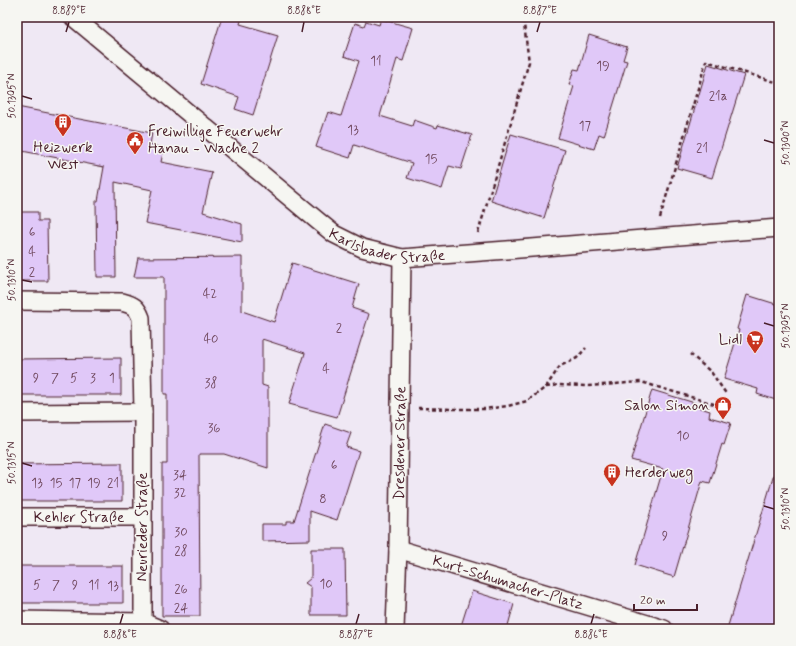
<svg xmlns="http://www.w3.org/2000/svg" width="796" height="646" viewBox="0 0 796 646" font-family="Mynerve,sans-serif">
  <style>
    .building { fill: #e0c8f8; stroke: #4a1f2b }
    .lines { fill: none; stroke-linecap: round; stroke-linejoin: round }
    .minor-casing { stroke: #4a1f2b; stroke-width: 20 }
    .path { stroke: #4a1f2b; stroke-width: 2.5; stroke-dasharray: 4 3; stroke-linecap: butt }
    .minor { stroke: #f6f6f2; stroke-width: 17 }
    .ticks { fill: none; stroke: #4a1f2b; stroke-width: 1.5 }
    .labels { text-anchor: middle; stroke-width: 3; stroke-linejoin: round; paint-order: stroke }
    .number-label { font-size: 13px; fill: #70495e }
    .poi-label { font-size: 15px; fill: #4a1f2b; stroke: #f6f6f2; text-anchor: start }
    .street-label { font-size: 15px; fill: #4a1f2b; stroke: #f6f6f2 }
    .neatline { fill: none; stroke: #4a1f2b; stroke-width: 1.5 }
    .ticks-label { font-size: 10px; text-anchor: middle; fill: #4a1f2b }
  </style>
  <rect width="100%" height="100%" fill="#efe8f4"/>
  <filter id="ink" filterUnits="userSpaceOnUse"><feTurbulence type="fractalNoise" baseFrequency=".025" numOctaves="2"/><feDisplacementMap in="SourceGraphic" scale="8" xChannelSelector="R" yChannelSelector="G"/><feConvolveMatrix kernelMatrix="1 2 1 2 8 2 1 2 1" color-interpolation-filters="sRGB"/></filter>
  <g filter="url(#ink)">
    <g class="building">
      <path d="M222,17h20l-2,7 38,11 -25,80 -18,-6 4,-12 -38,-13z"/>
      <path d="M381,19l32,9 -10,33 -6,-2 -17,57 32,10 2,-6 23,8 1,-3 34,10 -11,34 -12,-3 -7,23 -35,-11 5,-15 -58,-18 -4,13 -34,-11 12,-35 13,4 8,-25 10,-30 -15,-5 11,-33 9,3 2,-5 13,4z"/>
      <path d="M589,35l38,12 -4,13 4,1 -23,75 -5,-2 -5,15 -36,-11 16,-52 -5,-1 5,-16 5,1z"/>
      <path d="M708,64l36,11 -32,103 -35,-10z"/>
      <path d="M17,107l135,26 -2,12 14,3 -3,14 51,10 -9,40 39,12v18l-97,-19 7,-33 -37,-8 1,95h-19l-1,-76h2l6,-34 -87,-17z"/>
      <path d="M511,134l54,16 -21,68 -53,-17z"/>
      <path d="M19,212h19v9h9l1,60h-31v-60h2z"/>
      <path d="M242,257v54l32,11 18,-59 67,21 -7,24 17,6 -32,103 -48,-13 16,-51 -43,-14v46l6,2v81l-44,-14h-25l1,162h-38v-152h5v-70h-3v-117h-30l4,-19z"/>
      <path d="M747,295l32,10v96l-22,-7 1,-5 -34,-10 15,-49 -2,-1z"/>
      <path d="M121,358v37h-104v-36z"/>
      <path d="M652,390l43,13 -1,3 16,5 -1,6 22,6 -7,22 -2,-1 -12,39 -8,-2 -28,96 -39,-12 28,-96 -32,-9z"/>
      <path d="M325,424l26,9 -5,14 13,4 -22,69 -27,-9v29l-48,1v-17h24v-3h8z"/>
      <path d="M122,463v38h-105v-37z"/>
      <path d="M775,471h4v158h-52z"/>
      <path d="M311,549h34l1,66h-35v-28l-6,-4 6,-5z"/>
      <rect x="17" y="566" width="106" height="37"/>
      <path d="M472,591l42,13 -7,25h-47z"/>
    </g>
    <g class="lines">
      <g class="minor-casing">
        <g id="minor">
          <path id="s1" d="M73,17l245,204 16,13 28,14 40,10 105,-8 272,-22"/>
          <path d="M17,301l105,1c11,3 15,5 19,16l2,94v210l17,7"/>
          <path d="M17,413l126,-1"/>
          <path id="s2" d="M17,517h125"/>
          <path id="s3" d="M398,549l266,80"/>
          <path d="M17,620l126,2"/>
          <path id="s4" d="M395,629l3,-80 4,-291"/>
        </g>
      </g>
      <g class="path">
        <path d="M660,218l46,-157 73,22"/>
        <path d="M478,233l51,-171 -6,-45"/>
        <path d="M690,354l21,18 16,23"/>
        <path d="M546,387l13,-2 29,1 53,-4 83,25"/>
        <path d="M418,408l35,1h32l23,-3 19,-5 19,-14 14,-21 17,-8 9,-10"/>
      </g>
      <use href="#minor" class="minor"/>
    </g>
  </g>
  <path class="ticks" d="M66,32l3,-10M302,32l2,-10M537,32l3,-10M22,96l10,3M764,140l10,3M22,280l10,2M764,323l10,3M22,463l10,3M764,506l10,3M120,624l3,-10M356,624l3,-10M591,624l3,-10"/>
  <defs>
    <g id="building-pin" transform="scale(0.9)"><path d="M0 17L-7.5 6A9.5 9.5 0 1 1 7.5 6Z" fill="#c8321e" stroke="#f6f6f2"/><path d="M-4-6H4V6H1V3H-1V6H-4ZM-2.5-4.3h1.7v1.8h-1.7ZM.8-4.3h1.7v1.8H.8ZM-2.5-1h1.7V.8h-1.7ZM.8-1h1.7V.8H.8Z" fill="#fff"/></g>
    <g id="civic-pin" transform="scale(0.9)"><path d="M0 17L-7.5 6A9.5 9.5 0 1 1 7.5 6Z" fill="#c8321e" stroke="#f6f6f2"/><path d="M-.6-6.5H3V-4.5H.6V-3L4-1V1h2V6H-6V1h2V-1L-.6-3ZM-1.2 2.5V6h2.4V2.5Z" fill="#fff"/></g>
    <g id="supermarket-pin" transform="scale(0.9)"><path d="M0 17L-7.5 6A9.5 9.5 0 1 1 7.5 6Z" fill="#c8321e" stroke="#f6f6f2"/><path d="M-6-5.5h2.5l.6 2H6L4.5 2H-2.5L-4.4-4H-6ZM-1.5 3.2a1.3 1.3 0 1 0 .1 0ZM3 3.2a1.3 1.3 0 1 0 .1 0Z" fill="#fff"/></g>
    <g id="shop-pin" transform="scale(0.9)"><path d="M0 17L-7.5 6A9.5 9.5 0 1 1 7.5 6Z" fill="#c8321e" stroke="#f6f6f2"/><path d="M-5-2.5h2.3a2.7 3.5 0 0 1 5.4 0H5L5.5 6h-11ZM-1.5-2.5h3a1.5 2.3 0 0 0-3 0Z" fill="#fff"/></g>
  </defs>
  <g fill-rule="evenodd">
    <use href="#building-pin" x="63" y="122"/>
    <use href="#civic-pin" x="135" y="140"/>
    <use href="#supermarket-pin" x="755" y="339"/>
    <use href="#shop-pin" x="723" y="405"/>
    <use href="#building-pin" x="612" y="472"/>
  </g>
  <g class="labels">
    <g class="number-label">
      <text x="376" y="65">11</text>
      <text x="603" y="70">19</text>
      <text x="718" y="100">21a</text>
      <text x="585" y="130">17</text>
      <text x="353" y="134">13</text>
      <text x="702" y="152">21</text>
      <text x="431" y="163">15</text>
      <text x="32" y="236">6</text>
      <text x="32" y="256">4</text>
      <text x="32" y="276">2</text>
      <text x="210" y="298">42</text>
      <text x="339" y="332">2</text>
      <text x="211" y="343">40</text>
      <text x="326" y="373">4</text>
      <text x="36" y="382">9</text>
      <text x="55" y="382">7</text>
      <text x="74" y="382">5</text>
      <text x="93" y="382">3</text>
      <text x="112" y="382">1</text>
      <text x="211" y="387">38</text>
      <text x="214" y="432">36</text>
      <text x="683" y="440">10</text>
      <text x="334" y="469">6</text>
      <text x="180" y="479">34</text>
      <text x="37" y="487">13</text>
      <text x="56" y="487">15</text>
      <text x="75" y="487">17</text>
      <text x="94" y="487">19</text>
      <text x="113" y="487">21</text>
      <text x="180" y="497">32</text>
      <text x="323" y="503">8</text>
      <text x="181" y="536">30</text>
      <text x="665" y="540">9</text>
      <text x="181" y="555">28</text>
      <text x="326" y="588">10</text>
      <text x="37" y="589">5</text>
      <text x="56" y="589">7</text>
      <text x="75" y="589">9</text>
      <text x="94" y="589">11</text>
      <text x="113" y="590">13</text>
      <text x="181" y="593">26</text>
      <text x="181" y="612">24</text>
    </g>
    <g class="poi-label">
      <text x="148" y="136">Freiwillige Feuerwehr<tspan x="148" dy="17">Hanau - Wache 2</tspan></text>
      <text x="63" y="152" text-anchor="middle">Heizwerk<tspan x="63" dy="17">West</tspan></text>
      <text x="742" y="344" text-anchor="end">Lidl</text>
      <text x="710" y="410" text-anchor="end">Salon Simon</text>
      <text x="625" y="477">Herderweg</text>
    </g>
    <g class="street-label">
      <text dy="5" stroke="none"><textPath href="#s1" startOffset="395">Karlsbader Straße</textPath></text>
      <text dy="5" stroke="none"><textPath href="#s4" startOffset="186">Dresdener Straße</textPath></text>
      <text dy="5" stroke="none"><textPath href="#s2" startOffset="62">Kehler Straße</textPath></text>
      <text transform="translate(142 527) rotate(-90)" y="5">Neurieder Straße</text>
      <text dy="5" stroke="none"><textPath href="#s3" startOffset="115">Kurt-Schumacher-Platz</textPath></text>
    </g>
  </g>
  <rect width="796" height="646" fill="none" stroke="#f6f6f2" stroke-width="44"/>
  <path d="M634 604v6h63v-6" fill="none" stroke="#4a1f2b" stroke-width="2"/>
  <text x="640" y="604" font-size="12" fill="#4a1f2b" stroke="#f6f6f2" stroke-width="3" paint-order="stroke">20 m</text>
  <rect x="22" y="22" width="752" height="602" class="neatline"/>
  <g class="ticks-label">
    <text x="69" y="14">8.889°E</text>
    <text x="304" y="14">8.888°E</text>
    <text x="540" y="14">8.887°E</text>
    <text transform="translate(11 96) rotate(-90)" y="4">50.1305°N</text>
    <text transform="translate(785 143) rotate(-90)" y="4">50.1300°N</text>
    <text transform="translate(11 280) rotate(-90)" y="4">50.1310°N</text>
    <text transform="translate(785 326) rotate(-90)" y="4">50.1305°N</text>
    <text transform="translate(11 463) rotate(-90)" y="4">50.1315°N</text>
    <text transform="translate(785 509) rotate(-90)" y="4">50.1310°N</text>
    <text x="120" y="638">8.888°E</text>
    <text x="356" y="638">8.887°E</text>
    <text x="591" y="638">8.886°E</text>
  </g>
</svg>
